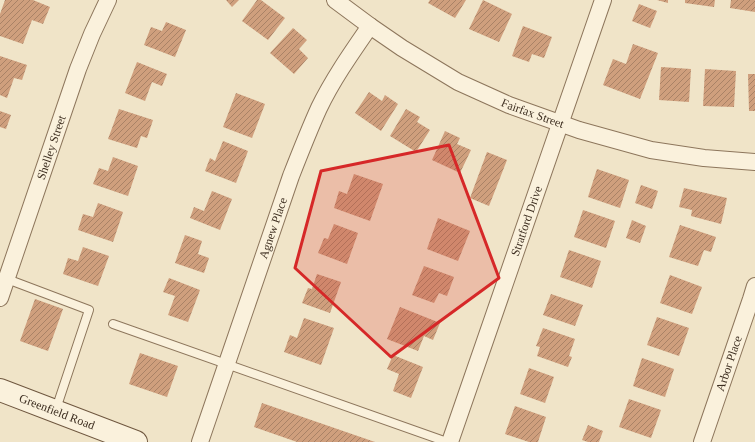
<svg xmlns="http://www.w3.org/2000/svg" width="755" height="442" viewBox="0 0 755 442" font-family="'Times New Roman',serif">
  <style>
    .building { fill: url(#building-hatch) }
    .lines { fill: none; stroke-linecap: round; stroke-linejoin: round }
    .service-casing { stroke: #8d765c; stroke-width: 10 }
    .minor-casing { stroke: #8d765c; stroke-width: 18 }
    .secondary-casing { stroke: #6f573f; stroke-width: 24 }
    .service { stroke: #faf1dc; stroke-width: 8 }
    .minor { stroke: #faf1dc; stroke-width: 16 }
    .secondary { stroke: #faf1dc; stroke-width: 22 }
    .marked { fill: #d62828; fill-opacity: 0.2; stroke: #d62828; stroke-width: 3; stroke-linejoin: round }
    .labels { text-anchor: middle; stroke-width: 4; stroke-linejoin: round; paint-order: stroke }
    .street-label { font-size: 12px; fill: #3d2e20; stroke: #f7eed8 }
  </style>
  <defs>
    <pattern id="building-hatch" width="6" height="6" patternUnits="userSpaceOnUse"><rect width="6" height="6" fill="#cf9f7d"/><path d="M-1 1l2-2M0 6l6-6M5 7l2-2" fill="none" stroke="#a98266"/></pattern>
  </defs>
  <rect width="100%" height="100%" fill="#f0e4c8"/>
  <g class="building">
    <path d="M5,0h28l17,7 -7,17 -11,-4 -9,24 -23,-8v-22z"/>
    <path d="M226,0h13l-7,7z"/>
    <path d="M257,0h4l24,18 -17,22 -26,-19z"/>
    <path d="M430,0h36l-11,18 -27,-15z"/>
    <path d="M483,0l29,14 -13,28 -30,-13z"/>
    <path d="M657,0h11v3z"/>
    <path d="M685,0h30l-1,7 -29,-4z"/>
    <path d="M731,0h24v12l-25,-4z"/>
    <path d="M639,4l18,7 -7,17 -18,-7z"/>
    <path d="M166,22l20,8 -11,27 -31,-12 7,-18 11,4z"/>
    <path d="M523,26l29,11 -8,21 -12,-4 -3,8 -17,-6z"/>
    <path d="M293,28l14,12 -8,9 9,9 -14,16 -24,-21z"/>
    <path d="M633,44l25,9 -18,46 -37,-14 10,-26 13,5z"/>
    <path d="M0,56l27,9 -5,15 -8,-2 -7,20 -7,-3z"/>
    <path d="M137,62l30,12 -5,12 -10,-4 -7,19 -20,-8z"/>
    <path d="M661,67l30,2 -2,33 -30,-2z"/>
    <path d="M705,69l31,2 -2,36 -31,-1z"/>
    <path d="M748,74h7v37h-6z"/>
    <path d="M369,92l13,9 3,-6 13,9 -17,27 -26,-18z"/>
    <path d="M236,93l29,11 -13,34 -29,-11z"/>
    <path d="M119,109l34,11 -6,18 -6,-2 -4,12 -29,-9z"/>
    <path d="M406,109l14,8 -3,5 13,8 -14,22 -26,-16z"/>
    <path d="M0,111l11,4 -5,14 -6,-2z"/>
    <path d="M445,131l15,7 -3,6 14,6 -11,23 -28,-13z"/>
    <path d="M223,141l25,10 -12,32 -31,-12 5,-13 5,3z"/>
    <path d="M487,152l20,8 -18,46 -19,-8z"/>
    <path d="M113,157l25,9 -10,30 -35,-12 6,-16 9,3z"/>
    <path d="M597,169l32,11 -9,28 -32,-11z"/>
    <path d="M354,174l29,10 -13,37 -36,-13 5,-17 8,3z"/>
    <path d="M641,185l17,6 -6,18 -17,-6z"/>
    <path d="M684,188l43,10 -6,26 -30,-8 1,-6 -13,-3z"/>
    <path d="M212,191l20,8 -12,31 -30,-12 4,-11 10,4z"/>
    <path d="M98,203l25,9 -10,30 -35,-12 5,-16 10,3z"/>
    <path d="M583,210l32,11 -9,27 -32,-11z"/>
    <path d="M438,218l32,13 -12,30 -31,-12z"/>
    <path d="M632,220l14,6 -6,17 -14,-5z"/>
    <path d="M334,224l24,9 -11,31 -29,-11 6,-15 4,1z"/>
    <path d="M680,225l36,12 -5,15 -7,-2 -6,16 -29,-9z"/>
    <path d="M185,235l17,6 -4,13 11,4 -5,15 -29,-10z"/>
    <path d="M83,247l26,9 -11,30 -35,-12 5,-16 10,3z"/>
    <path d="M569,250l32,11 -9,27 -32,-11z"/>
    <path d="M424,266l30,11 -7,19 -8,-3 -5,10 -22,-8z"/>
    <path d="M317,274l24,8 -11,31 -28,-10 6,-15 4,1z"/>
    <path d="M670,275l32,12 -10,27 -32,-11z"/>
    <path d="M169,278l31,12 -12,32 -20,-7 7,-19 -12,-4z"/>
    <path d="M551,294l32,11 -8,21 -32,-11z"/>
    <path d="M35,299l28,10 -15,42 -28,-10z"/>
    <path d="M400,307l40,16 -7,17 -9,-4 -6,15 -31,-12z"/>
    <path d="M657,317l32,11 -10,28 -32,-11z"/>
    <path d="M304,318l30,10 -13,37 -37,-13 6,-17 7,3z"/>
    <path d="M543,328l32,11 -6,17 3,1 -4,10 -31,-11 3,-9 -4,-1z"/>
    <path d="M140,353l38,13 -11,31 -38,-13z"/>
    <path d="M393,355l30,12 -12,31 -18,-7 6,-17 -12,-5z"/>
    <path d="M642,358l32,11 -9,28 -32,-11z"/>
    <path d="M529,368l25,9 -9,26 -25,-9z"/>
    <path d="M629,399l32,11 -10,28 -32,-11z"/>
    <path d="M262,403l113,39h-78l-43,-15z"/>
    <path d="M515,406l31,11 -8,25h-9l-24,-8z"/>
    <path d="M588,425l15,6 -4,11h-11l-6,-2z"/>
  </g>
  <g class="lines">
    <g class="service-casing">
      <g id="service">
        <path d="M7,279l82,31 -33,99"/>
        <path d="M113,324l334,118"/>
      </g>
    </g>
    <g class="minor-casing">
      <g id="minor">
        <path id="s1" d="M335,0l35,26 32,22 56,34 51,23 70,25 72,20 53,8 51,4"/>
        <path id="s2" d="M0,298l78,-229 14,-35 16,-34"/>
        <path id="s3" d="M200,442l91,-266c9,-23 18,-46 28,-68 14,-29 33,-56 51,-82"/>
        <path id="s4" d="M450,442l153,-442"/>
        <path id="s5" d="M702,442l49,-143 4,-13"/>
      </g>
    </g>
    <g class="secondary-casing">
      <g id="secondary">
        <path id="s6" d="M0,390l55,21 81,31"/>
      </g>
    </g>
    <use href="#service" class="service"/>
    <use href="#minor" class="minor"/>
    <use href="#secondary" class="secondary"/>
  </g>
  <path class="marked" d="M449,145l50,133 -108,79 -96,-89 26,-97z"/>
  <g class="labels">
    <g class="street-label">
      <text dy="4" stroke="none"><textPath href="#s1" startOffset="229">Fairfax Street</textPath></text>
      <text dy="4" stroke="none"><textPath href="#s2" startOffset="159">Shelley Street</textPath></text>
      <text dy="4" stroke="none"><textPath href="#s4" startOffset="234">Stratford Drive</textPath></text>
      <text dy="4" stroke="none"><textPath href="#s3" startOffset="226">Agnew Place</textPath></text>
      <text dy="4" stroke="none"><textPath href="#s5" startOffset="83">Arbor Place</textPath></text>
      <text dy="4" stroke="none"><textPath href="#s6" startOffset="61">Greenfield Road</textPath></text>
    </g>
  </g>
</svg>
